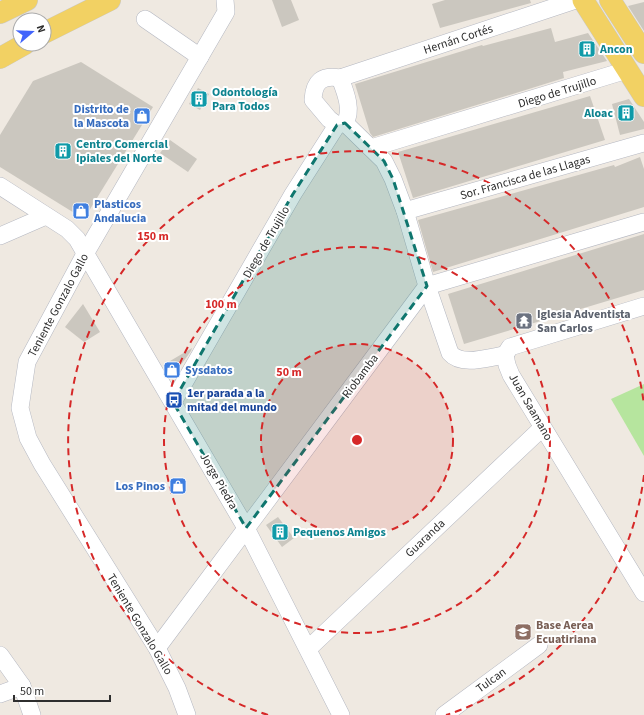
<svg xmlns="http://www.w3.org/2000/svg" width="644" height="715" viewBox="0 0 644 715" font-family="'Source Sans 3',sans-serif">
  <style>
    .green { fill: #b6e59e }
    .building { fill: #cbc7bf }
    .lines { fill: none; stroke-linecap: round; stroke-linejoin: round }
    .minor-casing { stroke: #b4b7c1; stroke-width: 18 }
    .major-casing { stroke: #c9c9c9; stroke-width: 22 }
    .minor { stroke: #fff; stroke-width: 17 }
    .major { stroke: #f2d163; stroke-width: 21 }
    .marked { fill: #0f766e; fill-opacity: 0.2; stroke: #0f766e; stroke-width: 3; stroke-dasharray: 8 5; stroke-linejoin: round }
    .ring { fill: none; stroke: #d62828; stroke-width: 2; stroke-dasharray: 7 5 }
    .labels { text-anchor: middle; stroke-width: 4; stroke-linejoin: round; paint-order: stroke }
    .street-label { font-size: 12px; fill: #2e2e2e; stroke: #fff }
    .culture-label { font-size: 12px; font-weight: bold; fill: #0d838f; stroke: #fff; text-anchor: start }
    .shop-label { font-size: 12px; font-weight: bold; fill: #366cbe; stroke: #fff; text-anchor: end }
    .worship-label { font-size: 12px; font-weight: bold; fill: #5b616d; stroke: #fff; text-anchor: start }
    .transit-label { font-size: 12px; font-weight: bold; fill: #164399; stroke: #fff; text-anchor: start }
    .education-label { font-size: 12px; font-weight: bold; fill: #785e54; stroke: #fff; text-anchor: start }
    .centre { fill: #d62828; stroke: #fff; stroke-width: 2 }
    .ring-label { font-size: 12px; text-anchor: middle; font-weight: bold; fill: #d62828; stroke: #fff; stroke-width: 4; stroke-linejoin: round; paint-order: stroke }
  </style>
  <rect width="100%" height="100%" fill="#efe9e1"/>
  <path class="green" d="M644,384v72l-33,-57z"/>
  <g class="building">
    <path d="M272,0h19l8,20 -17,7z"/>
    <path d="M445,0h85l1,3 -91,25 -8,-24z"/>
    <path d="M644,2v29l-16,-25z"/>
    <path d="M551,28l4,14 33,-9 19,28 -44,11 1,6 -32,10 -159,49 -3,-4 -15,-49 127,-39 1,1z"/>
    <path d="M81,62l72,45 -69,112 -84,-52v-32l33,-54z"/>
    <path d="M198,88l11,6 -9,16 -11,-6z"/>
    <path d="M590,96l15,44 -192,58 -15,-46z"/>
    <path d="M629,99l15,23v7l-24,6 -8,-31z"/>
    <path d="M170,140l27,19 -9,13 -28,-19z"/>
    <path d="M640,157l4,12v38l-211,65 -15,-52 196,-55 1,2z"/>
    <path d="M644,234v56l-180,54 -16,-50z"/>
    <path d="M83,304l17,28 -16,10 -19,-15z"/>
    <path d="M192,348l-1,3 -19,26 -7,-13z"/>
    <path d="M278,517l16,21 -12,9 -16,-22z"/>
  </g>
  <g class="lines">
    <g class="minor-casing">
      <g id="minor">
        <path d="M145,19l55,38"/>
        <path d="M345,123l39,38 9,18 12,32 22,75 23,67c12,14 39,4 55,2"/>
        <path d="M337,125l-8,-6 -16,-19c1,-19 9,-25 27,-22l236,-78"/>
        <path d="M337,125l8,-2c8,-13 0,-32 -5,-45"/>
        <path d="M371,148l256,-78"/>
        <path d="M0,186l67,43 10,10 169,289 95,187"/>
        <path d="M405,211l239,-68"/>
        <path d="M0,236l46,-20"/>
        <path d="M505,355l2,10 4,10 133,218"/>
        <path d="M505,355l5,-8 134,-41"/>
        <path d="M173,402l120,-208 44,-69"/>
        <path d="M157,648l270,-362 217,-64"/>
        <path d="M308,649l234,-221"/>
        <path d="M0,655l22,31 10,29"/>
        <path d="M0,694l22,-8"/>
        <path d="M187,715l-10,-27 -20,-40 -115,-184 -14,-26 -8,-30 7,-46 58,-108 141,-242 -1,-12"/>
        <path d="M444,715l95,-70"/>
      </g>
    </g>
    <g class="major-casing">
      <g id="major">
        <path d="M583,0l61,96"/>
        <path d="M610,0l34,53"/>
        <path d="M0,13l27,-13"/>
        <path d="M44,33l66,-33"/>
        <path d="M0,58l25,-14"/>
      </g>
    </g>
    <use href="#minor" class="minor"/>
    <use href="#major" class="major"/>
  </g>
  <path class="marked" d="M345,123l39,38 9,18 34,107 -181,242 -73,-126 120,-208 44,-69z"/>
  <circle cx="357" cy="440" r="96" fill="#d62828" fill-opacity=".12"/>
  <g class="ring">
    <circle cx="357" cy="440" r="96"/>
    <circle cx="357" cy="440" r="193"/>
    <path d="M644 475A289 289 0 0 1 446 715M268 715A289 289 0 1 1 644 405"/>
  </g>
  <defs>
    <g id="building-square" transform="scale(0.9)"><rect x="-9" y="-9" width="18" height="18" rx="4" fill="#0f9aa8" stroke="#fff"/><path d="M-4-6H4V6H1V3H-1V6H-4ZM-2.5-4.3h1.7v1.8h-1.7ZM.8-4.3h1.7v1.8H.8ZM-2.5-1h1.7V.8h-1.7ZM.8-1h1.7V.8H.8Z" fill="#fff"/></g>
    <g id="shop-square" transform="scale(0.9)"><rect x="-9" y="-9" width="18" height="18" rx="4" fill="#3f7fe0" stroke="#fff"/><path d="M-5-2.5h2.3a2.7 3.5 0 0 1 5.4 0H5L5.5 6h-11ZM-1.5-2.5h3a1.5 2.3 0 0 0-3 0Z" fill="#fff"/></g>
    <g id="temple-square" transform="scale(0.9)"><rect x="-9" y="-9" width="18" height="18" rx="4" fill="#6b7280" stroke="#fff"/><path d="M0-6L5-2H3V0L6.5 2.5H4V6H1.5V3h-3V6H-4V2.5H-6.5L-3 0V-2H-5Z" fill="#fff"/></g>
    <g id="bus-square" transform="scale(0.9)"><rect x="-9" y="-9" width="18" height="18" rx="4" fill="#1a4fb4" stroke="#fff"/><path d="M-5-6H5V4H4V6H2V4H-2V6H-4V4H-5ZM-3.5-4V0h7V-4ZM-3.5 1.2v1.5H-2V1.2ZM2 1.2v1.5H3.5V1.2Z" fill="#fff"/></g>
    <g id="school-square" transform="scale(0.9)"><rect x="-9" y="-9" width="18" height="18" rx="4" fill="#8d6e63" stroke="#fff"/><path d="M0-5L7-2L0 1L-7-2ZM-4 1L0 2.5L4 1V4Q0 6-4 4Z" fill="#fff"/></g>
  </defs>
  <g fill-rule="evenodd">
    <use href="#building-square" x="587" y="49"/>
    <use href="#building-square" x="199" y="99"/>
    <use href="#building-square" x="626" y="113"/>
    <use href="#shop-square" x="142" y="116"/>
    <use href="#building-square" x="63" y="151"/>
    <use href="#shop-square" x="81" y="211"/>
    <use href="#temple-square" x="524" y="321"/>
    <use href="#shop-square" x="172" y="370"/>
    <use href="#bus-square" x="174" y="400"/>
    <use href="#shop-square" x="178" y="486"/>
    <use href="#building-square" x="280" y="532"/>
    <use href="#school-square" x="523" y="632"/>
  </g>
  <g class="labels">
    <g class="street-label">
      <text transform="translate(458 39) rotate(-18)" y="4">Hernán Cortés</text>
      <text transform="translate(557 92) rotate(-17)" y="4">Diego de Trujillo</text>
      <text transform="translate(525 177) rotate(-16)" y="4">Sor. Francisca de las Llagas</text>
      <text transform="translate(266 242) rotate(-60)" y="4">Diego de Trujillo</text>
      <text transform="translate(58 305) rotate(-62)" y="4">Teniente Gonzalo Gallo</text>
      <text transform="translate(360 376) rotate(-53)" y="4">Riobamba</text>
      <text transform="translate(531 407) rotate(60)" y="4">Juan Saamano</text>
      <text transform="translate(219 481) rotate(60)" y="4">Jorge Piedra</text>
      <text transform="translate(425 538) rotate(-43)" y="4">Guaranda</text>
      <text transform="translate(140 624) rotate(59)" y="4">Teniente Gonzalo Gallo</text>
      <text transform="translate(491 680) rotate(-36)" y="4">Tulcan</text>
    </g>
    <g class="culture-label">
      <text x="600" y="53">Ancon</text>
      <text x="212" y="96">Odontología<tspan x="212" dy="14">Para Todos</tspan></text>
      <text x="613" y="117" text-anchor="end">Aloac</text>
      <text x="76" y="148">Centro Comercial<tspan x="76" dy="14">Ipiales del Norte</tspan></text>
      <text x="293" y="536">Pequenos Amigos</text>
    </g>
    <g class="shop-label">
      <text x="129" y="113">Distrito de<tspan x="129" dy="14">la Mascota</tspan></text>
      <text x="94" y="208" text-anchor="start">Plasticos<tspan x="94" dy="14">Andalucia</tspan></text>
      <text x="185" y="374" text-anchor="start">Sysdatos</text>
      <text x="165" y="490">Los Pinos</text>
    </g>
    <g class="worship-label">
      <text x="537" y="318">Iglesia Adventista<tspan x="537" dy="14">San Carlos</tspan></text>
    </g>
    <g class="transit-label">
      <text x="187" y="397">1er parada a la<tspan x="187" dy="14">mitad del mundo</tspan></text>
    </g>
    <g class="education-label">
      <text x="536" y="629">Base Aerea<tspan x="536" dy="14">Ecuatiriana</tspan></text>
    </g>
  </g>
  <circle cx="357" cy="440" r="6" class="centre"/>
  <g class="ring-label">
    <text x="153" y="240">150 m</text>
    <text x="221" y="308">100 m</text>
    <text x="289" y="376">50 m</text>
  </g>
  <g transform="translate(32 32) rotate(71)"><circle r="19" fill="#ffffff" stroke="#ababab"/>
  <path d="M0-3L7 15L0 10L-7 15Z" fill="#4264fb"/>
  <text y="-6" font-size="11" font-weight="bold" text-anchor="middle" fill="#2e2e2e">N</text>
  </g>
  <path d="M14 695v6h96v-6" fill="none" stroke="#2e2e2e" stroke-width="2"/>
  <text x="20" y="695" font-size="12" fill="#2e2e2e" stroke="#ffffff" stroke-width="3" paint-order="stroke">50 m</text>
</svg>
